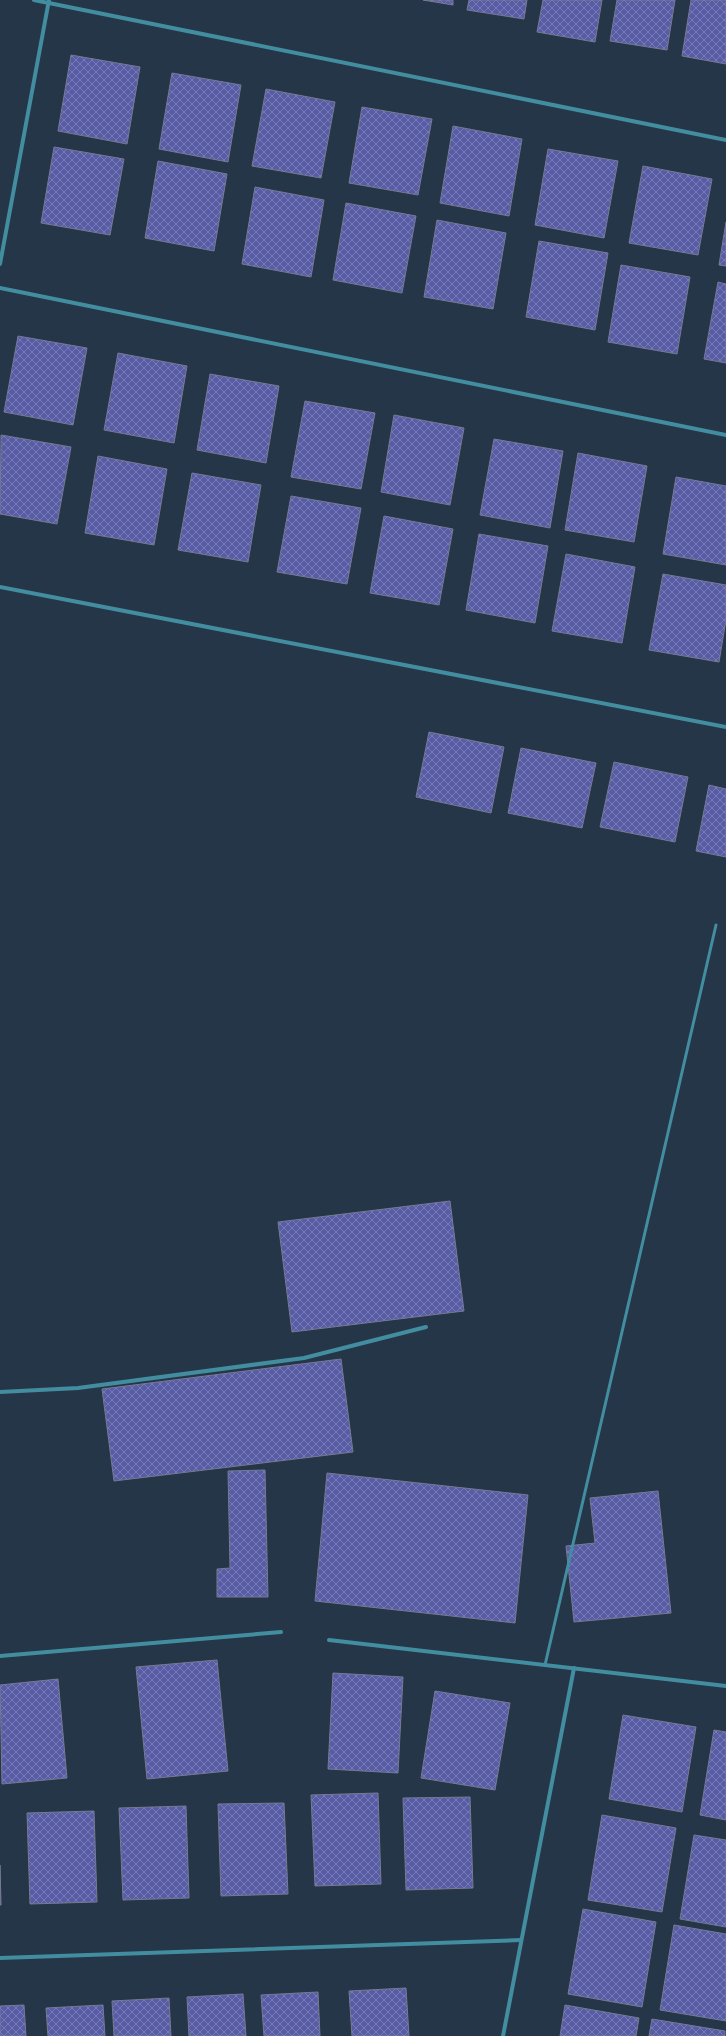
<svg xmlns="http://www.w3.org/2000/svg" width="726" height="2036" viewBox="0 0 726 2036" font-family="'IBM Plex Sans',sans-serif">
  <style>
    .building { fill: url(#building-cross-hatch); stroke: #767a93 }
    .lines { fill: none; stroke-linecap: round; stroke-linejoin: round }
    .lane { stroke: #428d9f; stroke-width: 3 }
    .street { stroke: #428d9f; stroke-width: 4 }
  </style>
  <defs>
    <pattern id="building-cross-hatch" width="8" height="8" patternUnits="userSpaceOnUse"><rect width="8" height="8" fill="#585ca5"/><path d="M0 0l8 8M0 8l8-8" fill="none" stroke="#767ab5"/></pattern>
  </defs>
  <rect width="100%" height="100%" fill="#243647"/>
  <g class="building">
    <path d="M423,0h30v5z"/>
    <path d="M469,0h58l-3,19 -57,-9z"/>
    <path d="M543,0h59l-7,42 -58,-10z"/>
    <path d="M617,0h58l-8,50 -57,-9z"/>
    <path d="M691,0h35v64l-44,-8z"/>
    <path d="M71,55l69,12 -13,77 -69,-13z"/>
    <path d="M172,73l69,12 -13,77 -69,-13z"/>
    <path d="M266,89l69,13 -14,76 -69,-12z"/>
    <path d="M362,107l70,12 -14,76 -69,-12z"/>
    <path d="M453,126l69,13 -13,77 -69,-13z"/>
    <path d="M54,147l70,12 -14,76 -69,-12z"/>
    <path d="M548,149l70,12 -14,77 -69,-13z"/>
    <path d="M158,161l69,13 -13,77 -69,-13z"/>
    <path d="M643,166l69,13 -14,76 -69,-12z"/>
    <path d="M255,187l69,13 -13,77 -69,-13z"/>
    <path d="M346,203l70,13 -14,77 -69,-13z"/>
    <path d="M437,220l69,13 -13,76 -69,-12z"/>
    <path d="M726,222v44l-7,-1z"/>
    <path d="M539,241l69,12 -13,77 -69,-13z"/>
    <path d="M621,265l69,12 -13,77 -69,-12z"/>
    <path d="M718,282l8,2v79l-22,-4z"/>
    <path d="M18,336l69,12 -14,77 -69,-13z"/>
    <path d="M118,353l69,13 -13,77 -70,-13z"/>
    <path d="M210,374l69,12 -13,77 -69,-13z"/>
    <path d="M305,401l70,12 -14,76 -70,-12z"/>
    <path d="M394,415l70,13 -14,77 -69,-13z"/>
    <path d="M1,435l70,12 -14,77 -57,-10z"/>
    <path d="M494,439l69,12 -13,77 -70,-13z"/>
    <path d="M578,453l69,13 -13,76 -69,-12z"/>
    <path d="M98,456l69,13 -13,76 -69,-12z"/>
    <path d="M192,473l69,12 -13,77 -70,-12z"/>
    <path d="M676,477l50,9v79l-63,-11z"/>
    <path d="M291,496l70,12 -14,76 -70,-12z"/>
    <path d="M384,516l69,13 -14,76 -69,-12z"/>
    <path d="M479,534l69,12 -13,77 -69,-13z"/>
    <path d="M566,554l69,13 -13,76 -70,-12z"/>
    <path d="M663,574l63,11v35l-7,42 -70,-12z"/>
    <path d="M429,732l75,15 -13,66 -75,-16z"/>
    <path d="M521,748l75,15 -14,65 -74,-15z"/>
    <path d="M614,762l74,15 -13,65 -75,-15z"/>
    <path d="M709,785l17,4v68l-30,-6z"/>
    <path d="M450,1201l14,110 -172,21 -14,-110z"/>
    <path d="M341,1359l12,93 -239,29 -12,-92z"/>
    <path d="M265,1470l3,127h-51v-28l13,-1 -2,-97z"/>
    <path d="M327,1473l201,22 -13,128 -200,-22z"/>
    <path d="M658,1491l13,122 -97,9 -8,-76 29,-3 -5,-45z"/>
    <path d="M217,1660l11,111 -81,8 -11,-112z"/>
    <path d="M333,1673l70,4 -5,96 -70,-4z"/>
    <path d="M58,1679l9,99 -65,6 -2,-99z"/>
    <path d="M435,1691l75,12 -15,87 -74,-12z"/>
    <path d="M623,1715l73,12 -14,85 -73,-13z"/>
    <path d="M714,1730l12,2v88l-26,-5z"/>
    <path d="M378,1793l3,91 -66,2 -4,-91z"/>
    <path d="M470,1797l3,91 -67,2 -3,-92z"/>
    <path d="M284,1803l4,91 -67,2 -3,-92z"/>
    <path d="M186,1806l3,92 -66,2 -4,-92z"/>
    <path d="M94,1811l3,91 -67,2 -3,-91z"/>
    <path d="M602,1815l74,13 -14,84 -74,-12z"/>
    <path d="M694,1835l32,5v87l-46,-8z"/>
    <path d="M0,1865l1,40h-1z"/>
    <path d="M583,1909l73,13 -14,85 -74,-13z"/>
    <path d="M674,1925l52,9v87l-66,-11z"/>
    <path d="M406,1988l3,48h-57l-3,-45z"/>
    <path d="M318,1992l2,44h-56l-3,-41z"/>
    <path d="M243,1994l3,42h-57l-2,-39z"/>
    <path d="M169,1998l2,38h-57l-2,-35z"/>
    <path d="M24,2005l2,31h-26v-30z"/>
    <path d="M103,2005l2,31h-57l-2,-28z"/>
    <path d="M565,2005l74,13 -3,18h-76z"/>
    <path d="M652,2019l73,12v5h-76z"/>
  </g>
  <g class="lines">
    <path class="lane" d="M545,1665l171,-740"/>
    <g class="street">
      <path d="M34,0l692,140"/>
      <path d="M0,264l49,-264"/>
      <path d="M0,288l726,147"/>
      <path d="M0,587l726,140"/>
      <path d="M0,1392l78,-4 226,-30 122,-31"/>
      <path d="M329,1640l397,46"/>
      <path d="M0,1656l281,-24"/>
      <path d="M0,1958l521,-18"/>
      <path d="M503,2036l71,-368"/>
    </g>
  </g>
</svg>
